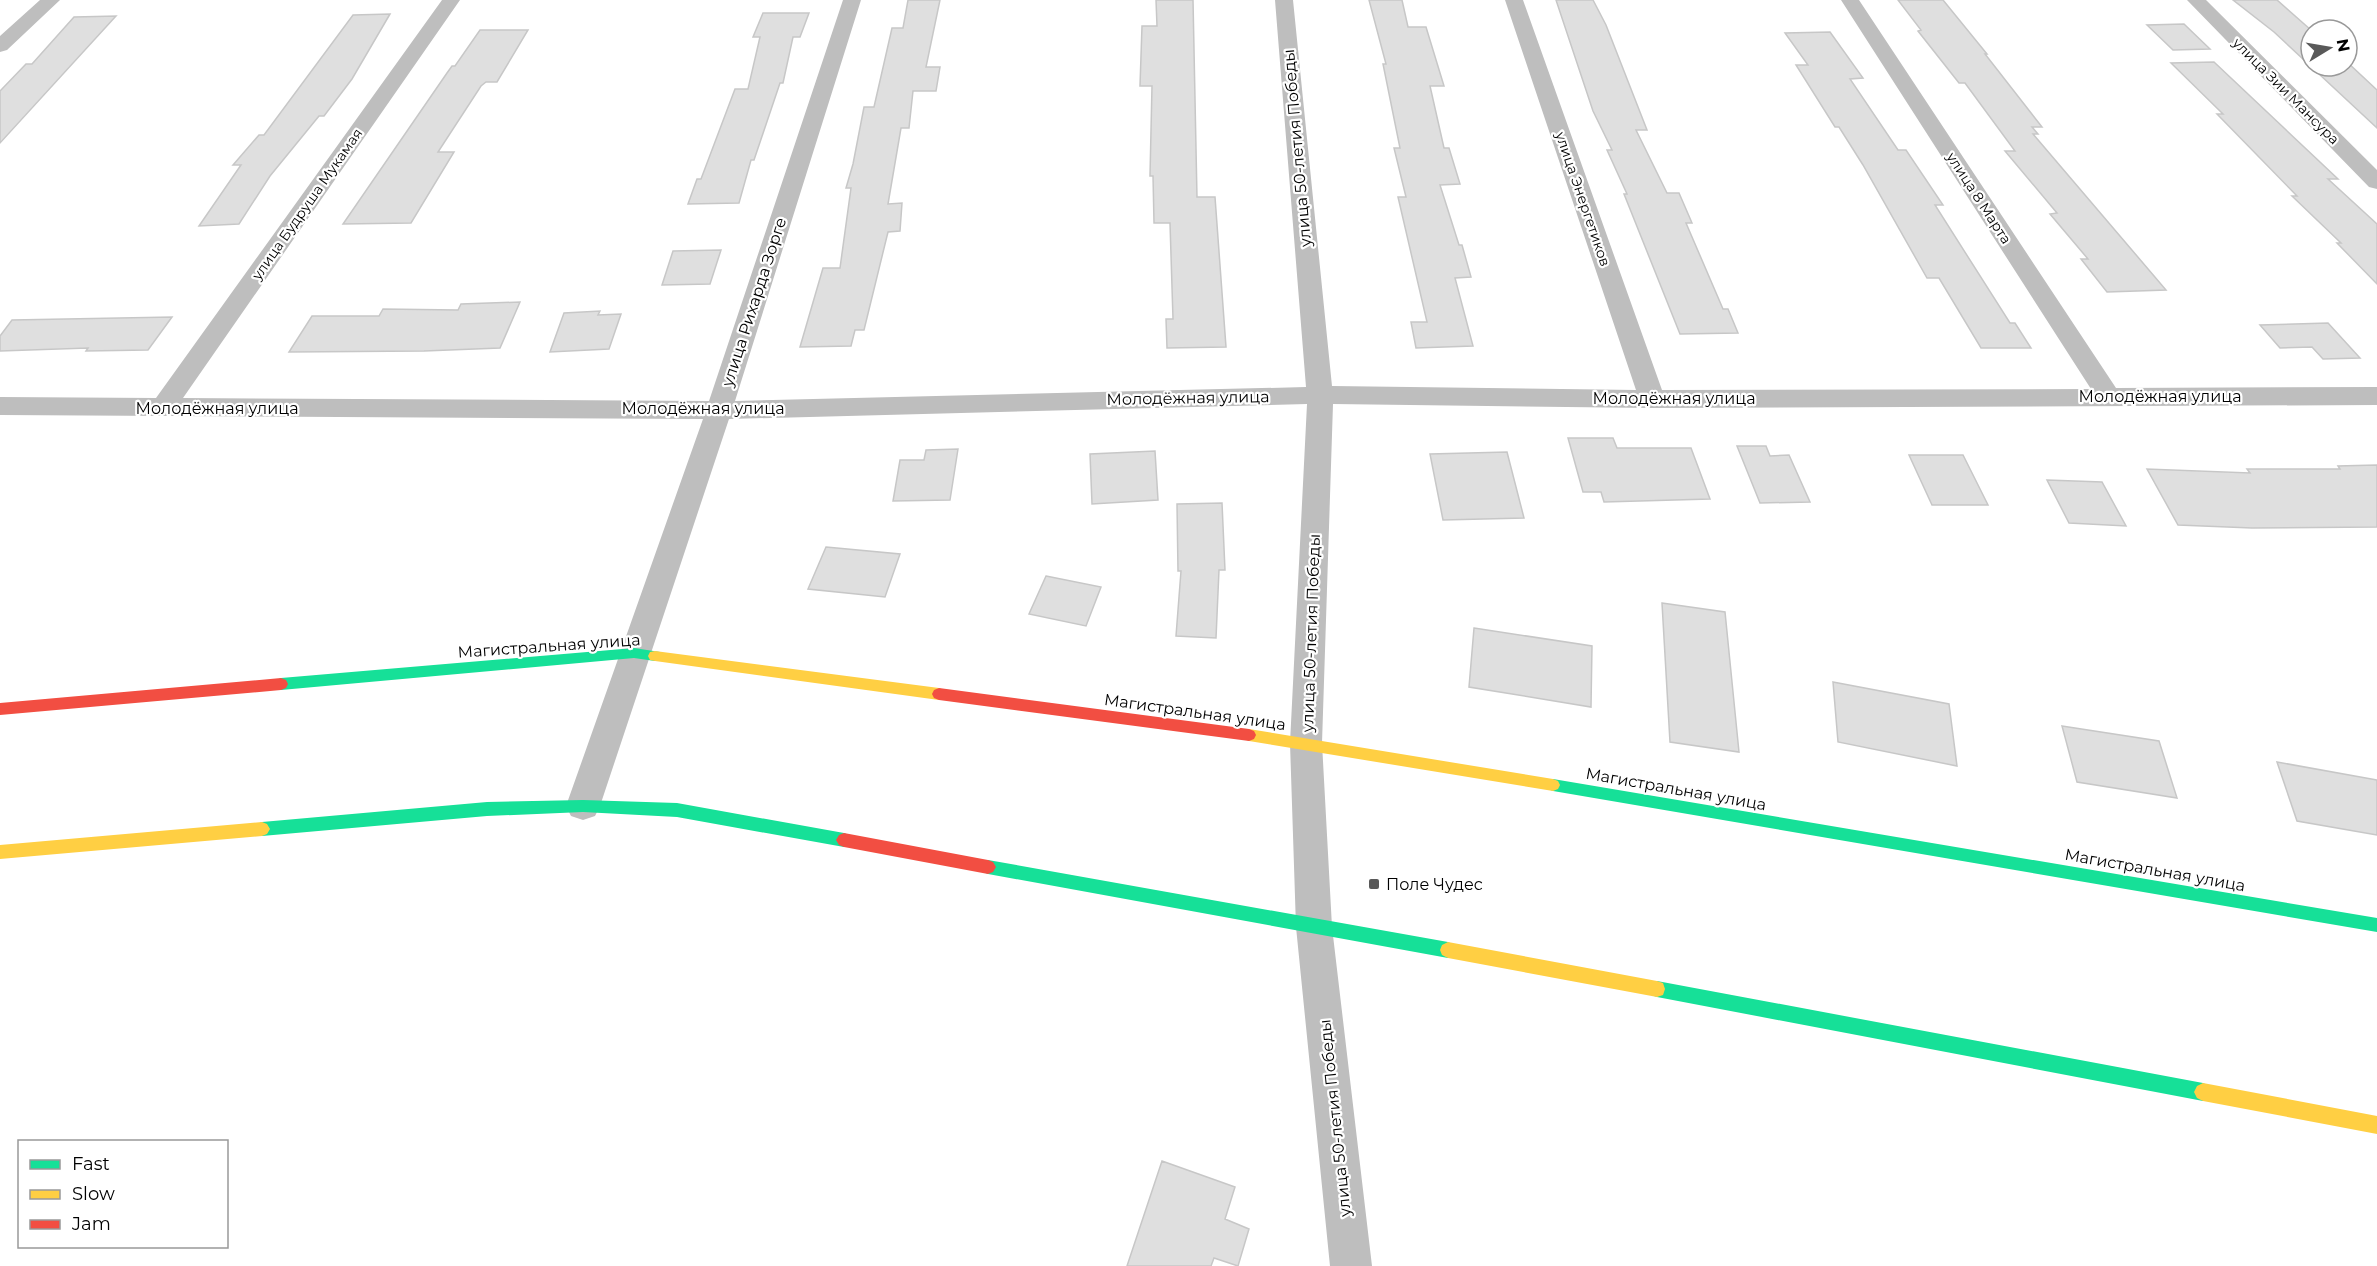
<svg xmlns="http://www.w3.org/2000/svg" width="2377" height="1266" viewBox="0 0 2377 1266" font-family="Montserrat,sans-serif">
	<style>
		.building { fill: #dfdfdf; stroke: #c7c7c7; stroke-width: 1.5 }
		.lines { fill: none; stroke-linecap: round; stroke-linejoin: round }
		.street { fill: #bebebe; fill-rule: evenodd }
		.fast { fill: #16e098; fill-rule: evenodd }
		.slow { fill: #ffcf43; fill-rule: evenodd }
		.jam { fill: #f24e42; fill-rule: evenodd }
		.poi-dot { fill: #595959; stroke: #fff; stroke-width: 2 }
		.labels { text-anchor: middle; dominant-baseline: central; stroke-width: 4.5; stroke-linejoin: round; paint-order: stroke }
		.far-street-label { font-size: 14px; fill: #000; stroke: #fff }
		.street-label { font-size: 16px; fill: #000; stroke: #fff }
		.poi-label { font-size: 16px; fill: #000; stroke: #fff; text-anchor: start }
	</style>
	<rect width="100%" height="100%" fill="#fff"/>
	<path class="building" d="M908 0H940L926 67H940L936 91H913L909 128H901L888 204 902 203 900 231 888 232 864 330H855L851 346 800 347 823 268H840L851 188H846L853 164 864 107H874L892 28H903Z
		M1156 0H1193L1197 197H1215L1226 347 1167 348 1166 319H1173L1170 223H1154L1153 176H1150L1152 86H1140L1142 26H1157Z
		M1369 0H1402L1408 27H1426L1444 86H1430L1444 148H1449L1460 184 1440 185 1459 245H1462L1471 277 1455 278 1473 346 1416 348 1411 322H1427L1398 197H1406L1394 148H1400L1383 64H1386Z
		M1556 0H1593L1606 25 1647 130H1636L1667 193H1679L1692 223H1686L1723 309H1728L1738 333 1680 334 1624 194H1627L1607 150H1612L1593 111Z
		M1898 0H1943L1987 54H1985L2042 127H2032L2038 134H2033L2166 290 2107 292 2081 259H2088L2050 214 2057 213 2005 151H2015L1965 83H1959L1918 31 1921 30Z
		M2233 0H2277L2311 30V66H2347V62L2377 90V128L2274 32Z
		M763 13H809L800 37H793L783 83H780L754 160H751L739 203 688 204 697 179H701L735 89H748L760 37H753Z
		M390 14 352 79 324 116H319L270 176 239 224 199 226 241 165H233L259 135H264L353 15Z
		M116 16 0 143V91L26 64H32L74 17Z
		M2184 24 2210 49 2173 50 2147 25Z
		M480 30H528L497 82H486L481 86 438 152H454L411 223 343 224 447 73 452 66H455Z
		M1830 32 1863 78 1850 79 1898 150H1906L1943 205H1935L2010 323H2015L2031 348H1981L1939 278H1927L1863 165 1839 127H1835L1796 65H1808L1785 33Z
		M2214 62 2338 179H2328L2377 224V284L2337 243H2341L2292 196H2297L2217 114H2223L2171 63Z
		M721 250 710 284 662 285 673 251Z
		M520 302 500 348 424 351 289 352 312 316H379L383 309 458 310 461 304Z
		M600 311 598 315 621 314 609 349 550 352 564 313Z
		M172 317 148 350 86 351 88 348 0 351V336L12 320Z
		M2328 323 2360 358 2323 359 2312 347 2280 348 2260 325Z
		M1568 438H1613L1617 448H1691L1710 499 1604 502 1601 492H1583Z
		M1737 446H1766L1770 456 1789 455 1810 502 1760 503Z
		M958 449 950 500 893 501 900 460H924L926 450Z
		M1155 451 1158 500 1092 504 1090 454Z
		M1507 452 1524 518 1443 520 1430 454Z
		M1909 455H1963L1988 505H1932Z
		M2377 465V527L2252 528 2178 525 2147 469 2250 473 2247 469H2340L2338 466Z
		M2047 480 2102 482 2126 526 2069 523Z
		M1222 503 1225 570H1219L1216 638 1176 636 1181 571H1178L1177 504Z
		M826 547 900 554 885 597 808 589Z
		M1046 576 1101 587 1086 626 1029 614Z
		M1662 603 1725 612 1739 752 1670 742Z
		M1474 628 1592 646 1591 707 1469 687Z
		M1833 682 1949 704 1957 766 1838 742Z
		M2062 726 2159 741 2177 798 2077 782Z
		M2277 762 2377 780V835L2297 821Z
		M1162 1161 1235 1187 1225 1219 1249 1229 1238 1266 1214 1258 1211 1266H1127Z"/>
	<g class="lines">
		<path class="street" d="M40 0H60L7 50 0 52V36Z
			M442 0H460L183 398 709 401 843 0H861L735 401 1306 387 1275 0H1293L1332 386 1636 390 1505 0H1523L1662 390 2091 389 1841 0H1859L2116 388 2377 387V405L1652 408 1333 404 1322 743 1332 927 1372 1266H1330L1296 927 1290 743 1307 404 729 419 600 806 595 816 583 820 571 816 566 806 703 419 0 415V397L156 398Z
			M2187 0H2206L2377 170V189L2369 187Z"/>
		<path class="fast" d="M634 648 660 652 662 656 660 660 655 661 634 658 281 690 276 688 274 684 276 680 281 678Z
			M1553 779 2377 918V932L1553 791 1548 789 1546 785 1548 781Z
			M583 800 677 803 844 833 849 835 852 840 849 845 844 847 677 817 583 812 487 816 262 836 257 834 254 829 257 824 262 822 487 802Z
			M988 860 1448 942 1454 945 1456 950 1454 955 1448 958 988 874 983 872 980 867 983 862Z
			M1657 981 2203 1083 2209 1086 2212 1092 2209 1098 2203 1101 1657 997 1651 995 1649 989 1651 983Z"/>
		<path class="slow" d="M655 651 939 688 944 690 946 694 944 698 939 700 655 661 650 660 648 656 650 652Z
			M1249 729 1553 779 1558 781 1560 785 1558 789 1553 791 1249 741 1244 739 1242 735 1244 731Z
			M262 822 267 824 270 829 267 834 262 836 0 859V845Z
			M1448 942 1657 981 1663 983 1665 989 1663 995 1657 997 1448 958 1442 955 1440 950 1442 945Z
			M2203 1083 2377 1116V1134L2203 1101 2197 1098 2194 1092 2197 1086Z"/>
		<path class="jam" d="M281 678 286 680 288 684 286 688 281 690 0 715V703Z
			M939 688 1249 729 1254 731 1256 735 1254 739 1249 741 939 700 934 698 932 694 934 690Z
			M844 833 988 860 993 862 996 867 993 872 988 874 844 847 839 845 836 840 839 835Z"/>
	</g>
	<rect class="poi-dot" x="1368" y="878" width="12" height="12" rx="3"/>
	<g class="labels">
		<g class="far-street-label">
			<text transform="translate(2286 91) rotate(45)">улица Зии Мансура</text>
			<text transform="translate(1979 198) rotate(57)">улица 8 Марта</text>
			<text transform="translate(1583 199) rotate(71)">улица Энергетиков</text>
			<text transform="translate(307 204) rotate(-55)">улица Будруша Мукамая</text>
		</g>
		<g class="street-label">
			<text transform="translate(1297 148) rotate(-95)">улица 50-летия Победы</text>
			<text transform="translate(754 302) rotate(-72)">улица Рихарда Зорге</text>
			<text x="2160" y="396">Молодёжная улица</text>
			<text transform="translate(1188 398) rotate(-1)">Молодёжная улица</text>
			<text x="1674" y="398">Молодёжная улица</text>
			<text x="217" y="408">Молодёжная улица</text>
			<text x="703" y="408">Молодёжная улица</text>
			<text transform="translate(1311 633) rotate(-88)">улица 50-летия Победы</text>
			<text transform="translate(549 646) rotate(-4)">Магистральная улица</text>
			<text transform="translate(1195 712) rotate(8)">Магистральная улица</text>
			<text transform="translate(1676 789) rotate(10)">Магистральная улица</text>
			<text transform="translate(2155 870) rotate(10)">Магистральная улица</text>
			<text transform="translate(1335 1118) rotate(-96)">улица 50-летия Победы</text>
		</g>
		<g class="poi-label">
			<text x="1386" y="884">Поле Чудес</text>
		</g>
	</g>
	<rect x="18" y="1140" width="210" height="108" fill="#ffffff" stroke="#999999" stroke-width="1.5"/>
	<rect x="30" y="1160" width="30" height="9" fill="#16e098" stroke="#999999" stroke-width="1.5"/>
	<text x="72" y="1170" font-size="18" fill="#000000">Fast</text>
	<rect x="30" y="1190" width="30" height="9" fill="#ffcf43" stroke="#999999" stroke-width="1.5"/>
	<text x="72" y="1200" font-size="18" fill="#000000">Slow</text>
	<rect x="30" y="1220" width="30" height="9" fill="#f24e42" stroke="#999999" stroke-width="1.5"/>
	<text x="72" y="1230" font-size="18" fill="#000000">Jam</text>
	<g transform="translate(2329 48) rotate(79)"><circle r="28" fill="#ffffff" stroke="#999999" stroke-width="1.5"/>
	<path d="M0-4.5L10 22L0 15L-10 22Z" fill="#595959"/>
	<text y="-9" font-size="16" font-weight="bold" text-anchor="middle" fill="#000000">N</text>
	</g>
</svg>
